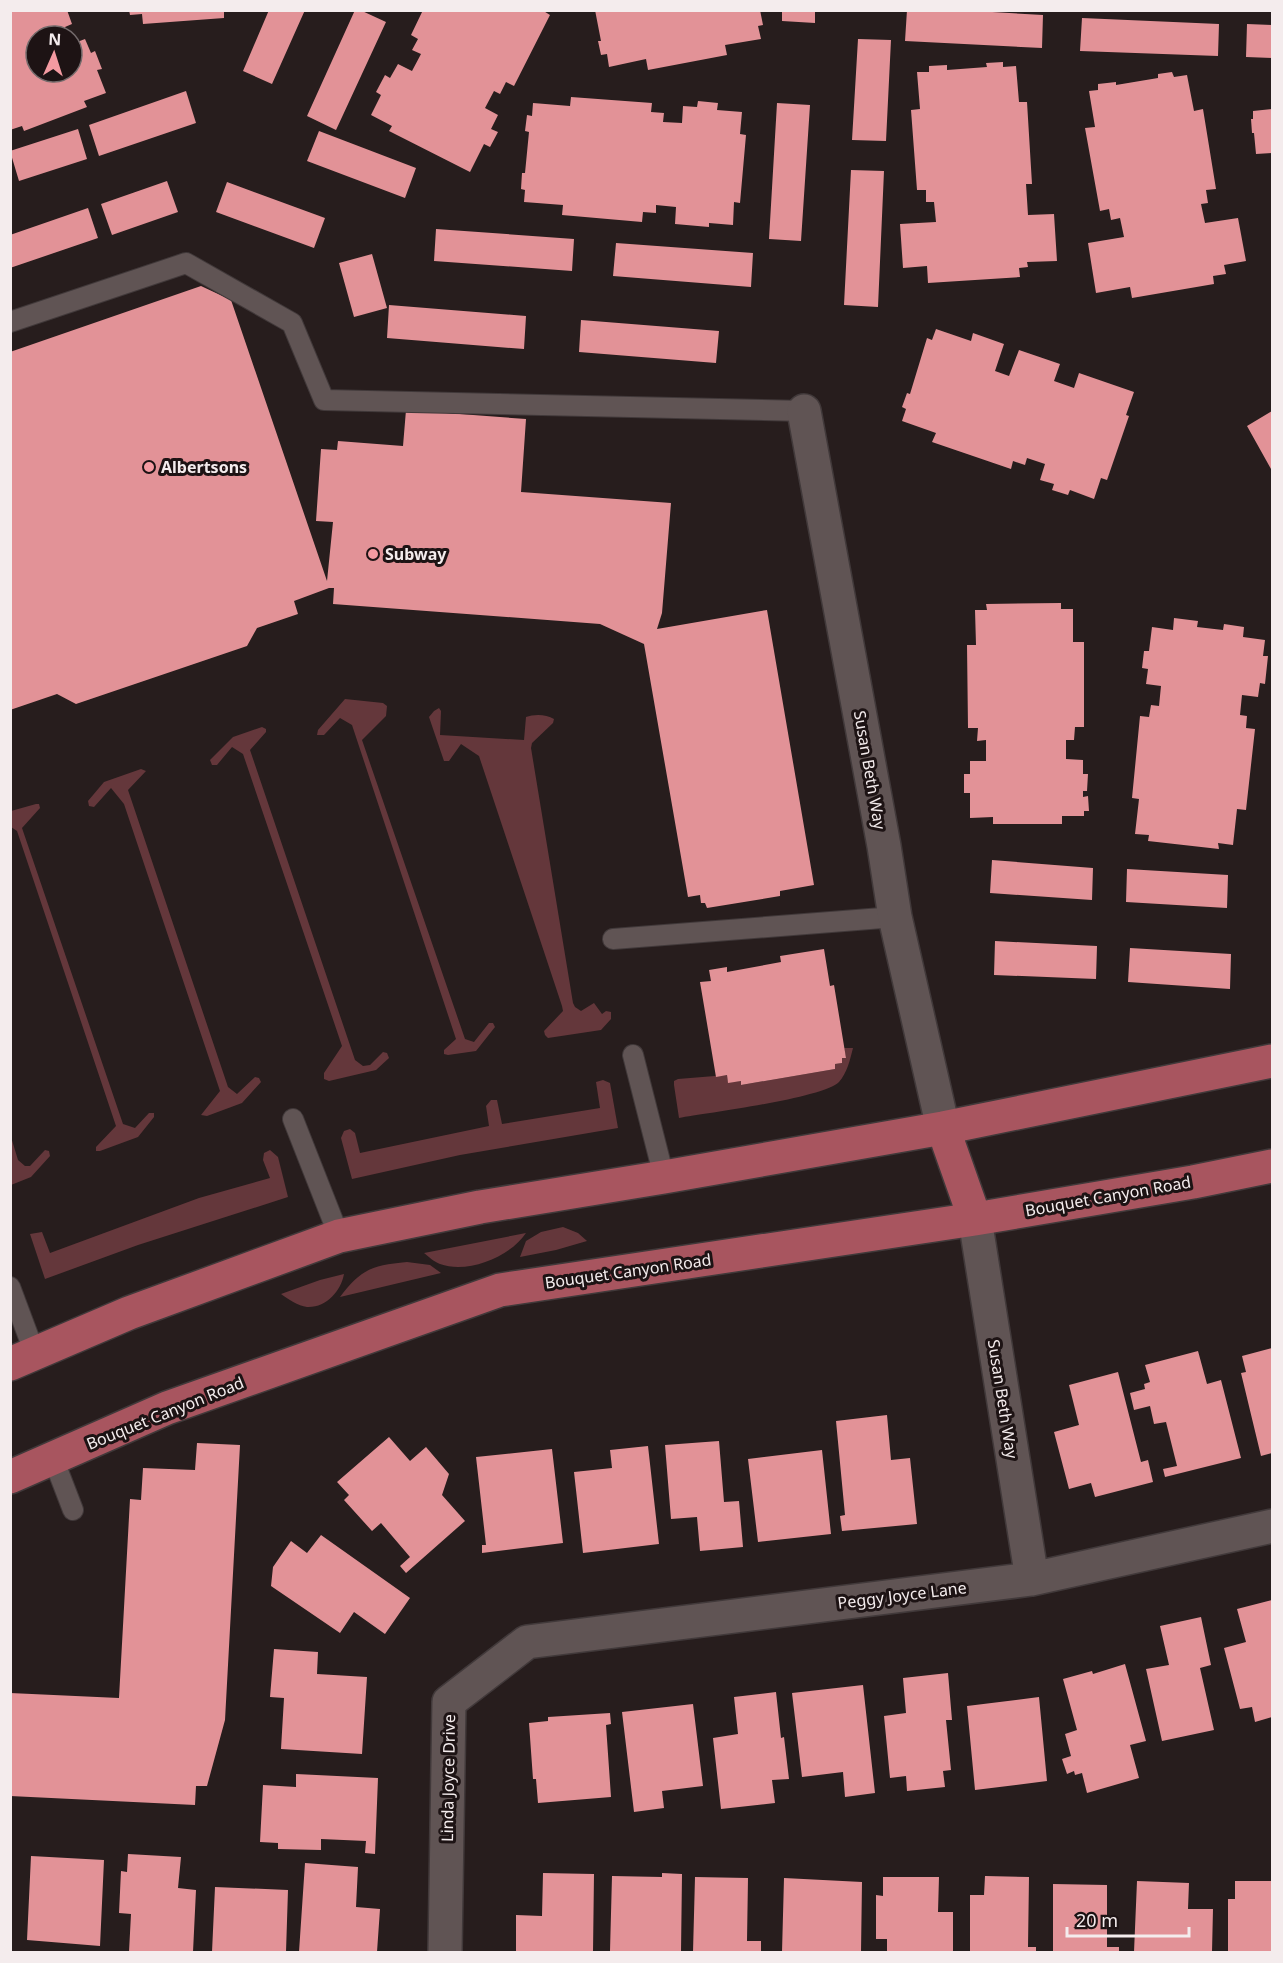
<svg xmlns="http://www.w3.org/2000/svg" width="1283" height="1963" viewBox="0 0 1283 1963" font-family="'Noto Sans',sans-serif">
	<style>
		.green { fill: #64373b }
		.building { fill: #e29297 }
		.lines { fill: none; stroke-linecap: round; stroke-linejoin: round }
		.service-casing { stroke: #41393a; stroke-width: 22 }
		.minor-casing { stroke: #41393a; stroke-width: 36 }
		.primary-casing { stroke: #41393a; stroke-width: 36 }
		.service { stroke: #605454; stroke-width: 20 }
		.minor { stroke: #605454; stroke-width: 33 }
		.primary { stroke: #a8555f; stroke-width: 33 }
		.poi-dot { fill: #f49aa1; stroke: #1d1314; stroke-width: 2 }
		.labels { text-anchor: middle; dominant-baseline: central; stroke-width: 6; stroke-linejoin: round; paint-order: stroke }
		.poi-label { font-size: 16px; font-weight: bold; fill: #f4eced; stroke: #1d1314; text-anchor: start }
		.street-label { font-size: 16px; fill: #f4eced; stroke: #1d1314 }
	</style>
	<rect width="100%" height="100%" fill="#271d1d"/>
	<path class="green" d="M345 699 383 703 387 706 386 716 362 740 465 1039 474 1042 489 1023H493L495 1027 476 1051 448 1055 444 1054V1050L456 1039 352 725 340 718 324 735H317L318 730Z
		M439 708 441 711 440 735 524 740 526 717C534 714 546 714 554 719L553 723 532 743 531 748 573 1003 575 1007 581 1011 594 1003 602 1014 606 1011 611 1012V1019L601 1030 548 1038 545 1035 544 1031 563 1011 562 1006 479 756 461 744 449 761H444L429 717 434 711Z
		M262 727 266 729V732L250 750 355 1060 363 1066 370 1065 383 1052 387 1053 389 1058 376 1070 329 1081 324 1079V1073L342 1046 243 754 232 747 217 765H212L210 760 233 737Z
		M141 769 146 771 128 790 228 1087 237 1094 255 1077 259 1078 261 1082 242 1103 207 1116 201 1115 220 1091 124 804 111 788 94 807 89 806 88 801 104 782Z
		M36 804H39L40 808 22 828 123 1124 135 1128 149 1113H154V1117L138 1137 100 1151H96V1147L116 1126 17 831 11 827V811Z
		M844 1048H853C850 1060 847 1073 839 1082 824 1098 707 1113 679 1118L674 1085V1081L678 1079 727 1075 728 1082 741 1081V1085L835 1069V1064L842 1063V1058H846Z
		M603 1080 610 1083 618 1128 460 1155 352 1179 341 1138 344 1131 350 1129 355 1133 360 1153 489 1126 486 1106 491 1100H497L502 1124 600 1108 596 1082Z
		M11 1137 18 1160 25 1166H30L45 1150 49 1151 50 1156 31 1177 11 1185Z
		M270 1150 278 1157 288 1197 138 1245 45 1279 30 1234 42 1232 50 1253 199 1198 270 1178 263 1160 264 1153Z
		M563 1227 578 1233 587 1241 556 1250 520 1257 526 1241 541 1232Z
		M526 1233C510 1257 468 1274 440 1264 434 1262 428 1256 424 1253Z
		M407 1262 430 1265 441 1273 340 1297C361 1269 373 1265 407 1262Z
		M344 1274C341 1291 326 1308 307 1307 298 1306 288 1299 281 1294L320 1280Z"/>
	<path class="building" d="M10 10H67L72 24 65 27 69 36H36V72H72V44L85 39 91 53 95 51 102 69 97 70 106 93 84 101 87 107 24 131 22 126 10 130Z
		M129 10H224V18L143 24 142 14 130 15Z
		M269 10H305L272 84 243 71Z
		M355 10H360L386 22 336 130 307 116Z
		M423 10H542L550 15 514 86 506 82 500 94 494 91 485 108 498 115 491 129 498 132 490 147 484 144 470 172 389 131 392 126 371 115 381 95 376 92 385 75 390 78 398 64 412 71 421 54 412 50 418 39 411 35Z
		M595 10H760L763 25 758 26 761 39 725 45 727 55 648 70 646 59 609 67 607 54 601 55 598 41H601Z
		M782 10H815V23L782 21Z
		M907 10H958L1043 15 1042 48 905 41Z
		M1082 18 1219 24 1218 56 1080 51Z
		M1247 24 1272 25V58L1246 57Z
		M858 39 891 40 886 141 852 140Z
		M1003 62V67L1016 66 1019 102H1027L1032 184H1026L1028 215 1054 214 1057 261 1027 262 1028 267 1019 268 1020 277 928 283 927 266 903 268 900 224 936 222 934 202H926V190H917L911 110 920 109 917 72H929V66L947 65V70L987 67 986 63Z
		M1172 72 1174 77 1187 75 1194 111 1203 109 1216 189 1206 190 1208 203 1201 204 1205 223 1238 218 1246 261 1224 265 1226 274 1213 276 1214 284 1132 298 1130 287 1096 293 1088 243 1124 237 1120 218 1111 220 1109 209 1100 211 1085 128 1095 127 1089 91 1098 90V84L1116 82V85L1158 78V74Z
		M186 91 196 123 99 156 89 125Z
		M571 97 652 103 651 112 664 113 663 122 682 123 683 106 697 107 698 101 718 103 717 110 742 112 740 134 746 135 740 203 734 202 733 225 709 223V227L675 224 676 207 656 205V213L643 212 642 222 562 215 563 205 524 202 525 190 521 189 522 173H525L529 132 525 131 527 115 532 116 533 103 570 106Z
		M777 103 810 105 801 241 769 239Z
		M1272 109V153L1256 154 1254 133H1252L1251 119H1253V111Z
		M78 129 87 159 19 181 10 151Z
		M319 131 416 168 405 198 307 161Z
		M851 170 884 171 878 307 844 305Z
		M167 181 178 212 112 235 101 204Z
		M227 182 325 218 314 248 216 212Z
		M88 208 98 238 10 268V235Z
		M436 229 574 239 572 271 434 261Z
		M616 243 753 253 751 287 613 276Z
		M372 254 387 308 354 317 339 263Z
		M201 286 231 300 327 581 333 522 316 521 321 449 337 450 338 441 403 446 406 410 526 419 521 492 671 503 662 613 657 629 767 610 814 885 780 891V896L707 908 705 903H701L700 895 688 897 644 644 600 624 333 604 334 588H329L294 601 298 614 257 628 247 646 76 704 57 694 10 710V352Z
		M389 305 526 316 524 349 387 338Z
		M581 320 719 331 716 363 579 352Z
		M936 329 971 341 973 333 1004 344 995 371 1009 376 1019 350 1060 364 1054 381 1074 388 1079 373 1134 392 1126 415 1129 416 1107 480 1101 478 1094 499 1070 490 1068 495 1052 490 1054 484 1040 480 1045 464 1027 458 1025 465 1013 461 1011 469 932 442 936 433 902 421 906 409 902 407 907 393 910 394 927 338 932 340Z
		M1272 411V468L1271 469 1247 426Z
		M1061 603V609H1073V642H1084V727H1075L1074 740H1066V759L1083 760V774H1088L1087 791H1083V797L1088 796 1089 811H1084V816H1062V824H993V817L970 818V793H964V774H970V761H986V740L977 741 978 728H968L967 645H976L975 610H987L986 604Z
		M1174 618 1198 621 1197 627 1223 630 1224 624 1244 627 1243 637 1265 640 1263 656H1268L1265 684 1260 683 1258 697 1242 695 1240 715 1247 716 1246 728 1255 729 1246 810 1237 809 1233 845 1218 843 1219 849 1148 841 1149 835 1135 834 1139 799 1132 798 1140 716 1149 717 1151 705 1159 706 1161 686 1146 684 1148 669 1142 668 1144 651H1149L1152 627 1173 630Z
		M992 860 1093 868 1092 900 990 893Z
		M1127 869 1228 875 1227 908 1126 902Z
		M995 941 1097 946 1096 979 994 975Z
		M1130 948 1231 954 1230 989 1128 982Z
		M824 949 830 986 834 985 846 1058H842V1063L835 1064V1069L741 1085V1081L728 1083 727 1075 716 1077 700 982 711 981 709 970 727 967V972L781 962 780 956Z
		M1272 1348V1453L1261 1456 1241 1373 1246 1372 1242 1356Z
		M1198 1351 1207 1384 1221 1380 1241 1458 1165 1477 1163 1469 1177 1466 1166 1422 1154 1424 1150 1406 1134 1410 1130 1393 1145 1389 1144 1384 1150 1382 1145 1365Z
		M1118 1372 1141 1462 1148 1460 1153 1482 1095 1497 1091 1483 1069 1489 1054 1432 1079 1425 1069 1385Z
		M887 1415 891 1460 910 1458 917 1524 842 1531 840 1516 845 1515 836 1421Z
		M389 1437 410 1461 426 1447 449 1474 442 1495 465 1521 406 1573 400 1566 410 1557 381 1523 372 1531 344 1500 349 1495 337 1482Z
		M719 1441 724 1502 739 1501 743 1547 700 1551 697 1517 671 1519 665 1445Z
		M197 1443 240 1445 225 1720 207 1786H196L195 1805 10 1796V1693L119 1698 130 1499 141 1500 143 1468 195 1470Z
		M648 1446 659 1544 583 1553 574 1472 612 1468 610 1450Z
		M552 1449 563 1543 482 1553V1545H486L476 1457Z
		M822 1450 831 1534 758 1542 748 1459Z
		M321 1535 410 1598 385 1634 354 1612 340 1633 271 1586 273 1567 291 1541 307 1553Z
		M1272 1600V1717L1255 1722 1252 1707 1240 1709 1224 1648 1246 1642 1237 1609Z
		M1201 1617 1211 1665 1200 1668 1214 1730 1162 1741 1146 1669 1169 1665 1160 1626Z
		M274 1649 318 1652 317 1674 367 1677 362 1754 281 1749 284 1698 270 1697Z
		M1125 1664 1146 1741 1130 1745 1139 1778 1087 1793 1082 1773 1075 1775 1074 1771 1067 1774 1062 1759 1071 1756 1065 1734 1077 1730 1063 1679 1092 1671 1093 1674Z
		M948 1673 952 1720H946L951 1770 943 1771 945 1787 907 1791 906 1776 890 1778 884 1716 906 1713 903 1678Z
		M863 1685 875 1793 845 1797 843 1772 802 1777 792 1693Z
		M776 1692 781 1738 784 1737 789 1779 772 1780 775 1803 721 1809 713 1738 738 1734 734 1697Z
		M1039 1697 1047 1781 975 1790 967 1706Z
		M693 1704 703 1786 662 1791 664 1808 634 1812 622 1712Z
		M610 1713 611 1724 606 1725 611 1797 538 1803 536 1779H533L529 1723 548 1721V1717Z
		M296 1774 378 1778 375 1854 365 1853 366 1841 321 1839V1850L278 1849V1843L260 1842 263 1785 296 1787Z
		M128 1854 181 1857 178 1888 196 1890 193 1952H129L131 1914 119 1913 121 1871 127 1872Z
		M31 1856 104 1860 100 1946 27 1940Z
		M305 1863 358 1867 356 1907 380 1909 377 1952H299Z
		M543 1873 594 1874 593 1952H516V1915L542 1916Z
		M662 1873 682 1874 681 1952 610 1951 612 1876 662 1877Z
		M985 1876 1029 1877 1028 1947H1036V1952H970V1895H984Z
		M695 1877 748 1878 747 1941H761V1952H693Z
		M883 1877H939L938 1912H953V1952H887V1939H876V1895L883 1896Z
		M784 1878 862 1882 861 1952H782Z
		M1137 1881 1189 1883 1188 1909H1213L1212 1952H1134Z
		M1235 1881H1272V1952H1228V1899H1235Z
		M1053 1884 1107 1885V1947H1119V1952H1053Z
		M215 1887 288 1890 286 1952H212Z"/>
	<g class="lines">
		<g class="service-casing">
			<path id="service" d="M10 322 186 263 292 323 324 400 804 411
				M613 939 895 917
				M633 1055 664 1177
				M293 1119 339 1236
				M10 1287 35 1354
				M53 1458 73 1510"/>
		</g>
		<g class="minor-casing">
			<path id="minor" d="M804 411 884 846 895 917 943 1128
				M975 1219 1032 1579
				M445 1952 449 1702 527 1642 1032 1579 1272 1526"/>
		</g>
		<g class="primary-casing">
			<path id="primary" d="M943 1128 975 1219
				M10 1364 129 1313 339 1236 480 1207 664 1177 943 1128 1272 1061
				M10 1477 167 1408 500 1290 975 1219 1193 1182 1272 1166"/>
		</g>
		<use href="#service" class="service"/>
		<use href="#minor" class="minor"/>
		<use href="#primary" class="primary"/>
	</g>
	<g class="poi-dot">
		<circle cx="149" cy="467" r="6"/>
		<circle cx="373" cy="554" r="6"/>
	</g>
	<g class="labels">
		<g class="poi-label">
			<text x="161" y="467">Albertsons</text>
			<text x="385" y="554">Subway</text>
		</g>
		<g class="street-label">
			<text transform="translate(870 770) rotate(80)">Susan Beth Way</text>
			<text transform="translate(1108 1196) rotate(-10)">Bouquet Canyon Road</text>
			<text transform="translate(628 1271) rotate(-8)">Bouquet Canyon Road</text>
			<text transform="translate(1003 1399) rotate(81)">Susan Beth Way</text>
			<text transform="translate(165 1413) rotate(-22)">Bouquet Canyon Road</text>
			<text transform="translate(902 1595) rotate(-7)">Peggy Joyce Lane</text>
			<text transform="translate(448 1778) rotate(-89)">Linda Joyce Drive</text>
		</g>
	</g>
	<rect width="1283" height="1963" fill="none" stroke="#f4eced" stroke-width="24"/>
	<g transform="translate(54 54) rotate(3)"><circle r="28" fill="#1d1314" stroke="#736a6b" stroke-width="1.5"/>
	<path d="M0-4.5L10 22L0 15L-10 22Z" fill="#f49aa1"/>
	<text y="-9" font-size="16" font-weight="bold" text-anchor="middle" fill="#f4eced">N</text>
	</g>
	<path d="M1067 1927v9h122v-9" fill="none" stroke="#f4eced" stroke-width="3"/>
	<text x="1076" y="1927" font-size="18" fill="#f4eced" stroke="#1d1314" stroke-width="4.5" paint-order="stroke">20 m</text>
</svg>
